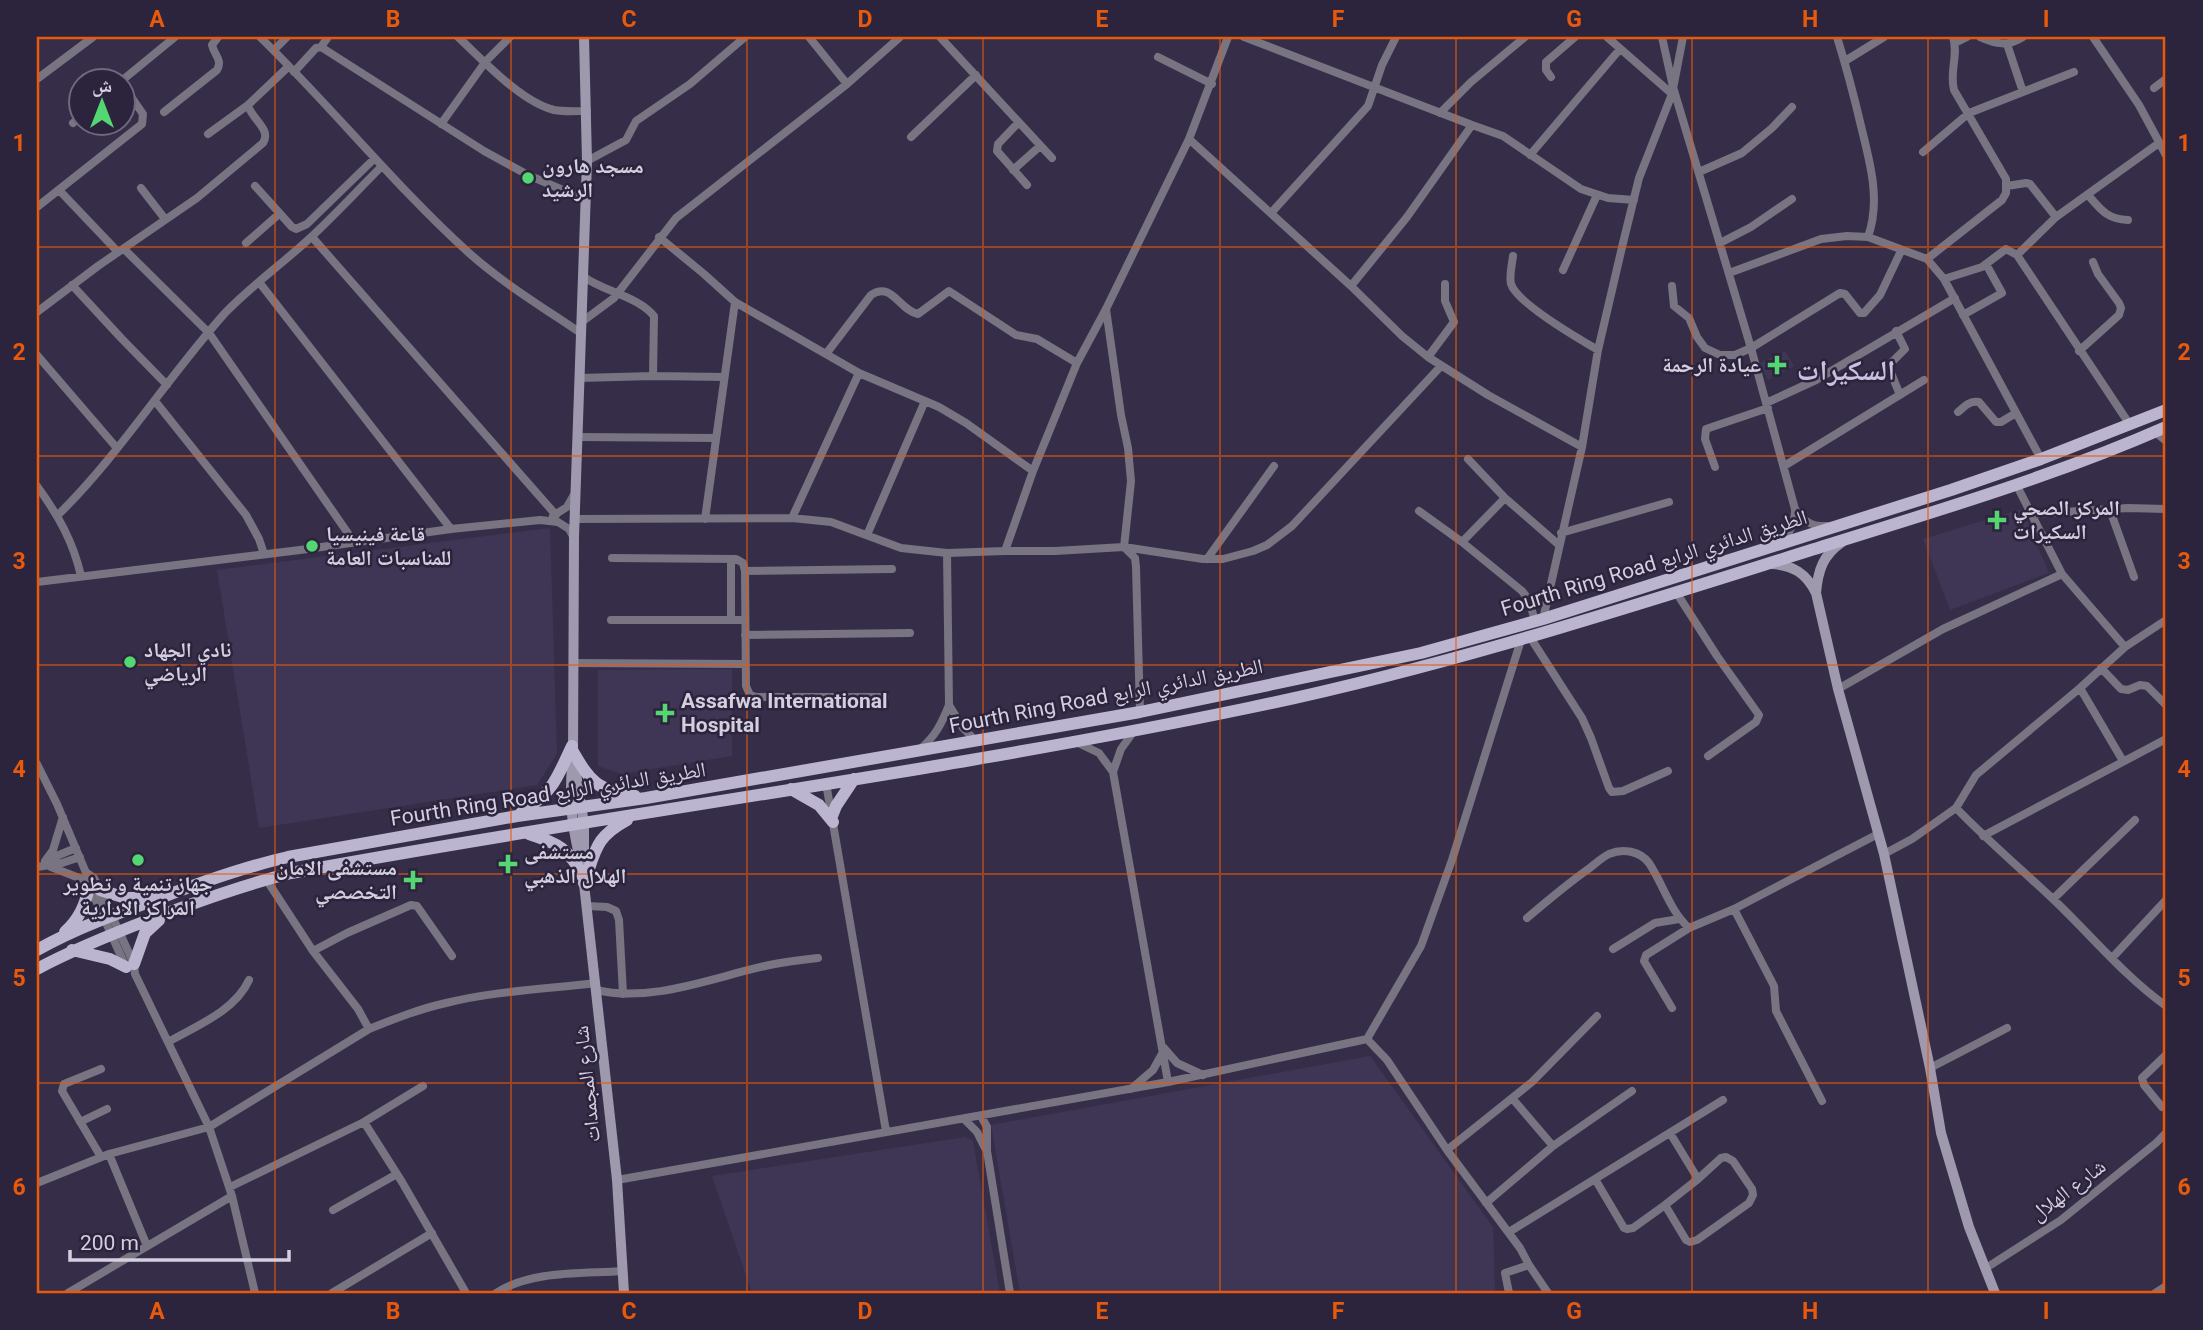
<svg xmlns="http://www.w3.org/2000/svg" width="2203" height="1330" viewBox="0 0 2203 1330" font-family="Roboto,'Noto Naskh Arabic',sans-serif">
	<style>
		.built { fill: #3f3555 }
		.lines { fill: none; stroke-linecap: round; stroke-linejoin: round }
		.street { stroke: #787482; stroke-width: 8 }
		.secondary { stroke: #9f99ae; stroke-width: 10 }
		.primary { stroke: #bcb5d0; stroke-width: 12 }
		.grid { fill: none; stroke: #e8590c; stroke-width: 2; stroke-opacity: 0.55 }
		.poi-dot { fill: #54d672; stroke: #2c243d; stroke-width: 2.5 }
		.labels { text-anchor: middle; dominant-baseline: central; stroke-width: 5; stroke-linejoin: round; paint-order: stroke }
		.poi-label { font-size: 21px; font-weight: bold; fill: #d3cfdf; stroke: #2c243d; text-anchor: start }
		.street-label { font-size: 21px; fill: #d3cfdf; stroke: #2c243d }
		.district-label { font-size: 28px; font-weight: bold; fill: #cac1e2; stroke: #2c243d }
		.neatline { fill: none; stroke: #e8590c; stroke-width: 2.5 }
		.grid-label { font-size: 23px; text-anchor: middle; font-weight: bold; fill: #e8590c }
	</style>
	<rect width="100%" height="100%" fill="#362e48"/>
	<path class="built" d="M1785 351 1794 366 1768 380 1760 363Z
		M2022 509 2049 573 1950 610 1923 539Z
		M550 528 557 754 537 785 259 828 217 570Z
		M732 669V756L622 774 598 766V670Z
		M1370 1056 1493 1227 1495 1293H1020L991 1125Z
		M965 1137 973 1141 1000 1293H752L712 1176Z"/>
	<g class="lines">
		<path class="street" d="M260 37C332 107 394 185 469 253 504 284 544 308 582 334
			M458 37C483 60 521 102 554 110 565 112 576 111 587 111
			M940 37 1052 158
			M1244 37 1472 125 1503 136 1581 189 1608 198 1634 200
			M1607 37 1672 94
			M1662 37 1673 87 1751 348 1795 509C1795 523 1791 533 1780 542
			M1837 37C1846 66 1854 96 1861 126 1870 163 1881 200 1868 237
			M1980 37C1996 44 2008 47 2023 37
			M2093 37 2139 105 2166 155
			M1955 43 1967 37
			M2007 44 2023 92
			M321 47 328 37
			M274 50 287 37
			M1158 57 1212 84
			M1845 61 1884 37
			M294 72 316 48 321 47 484 151 528 175 586 200
			M1551 77 1546 70V62L1575 37
			M37 79 93 37
			M847 84 900 37
			M2154 88 2166 79
			M164 112 217 70C223 60 214 55 212 45L218 37
			M1440 113 1471 82 1525 37
			M73 123 80 117
			M1018 123 998 144 997 151 1027 185
			M441 124 486 61 510 37
			M208 134 248 105
			M911 137 976 75
			M1189 139 1351 286 1402 336 1428 357 1488 395 1582 447
			M1923 152 1969 113 2074 72
			M1530 155 1620 49
			M587 161 626 140 636 121 690 84 745 37
			M1013 170 1040 146
			M1699 172 1742 153 1772 128 1792 107
			M255 186 292 227 296 229 307 224 374 159
			M2007 186 2026 183 2030 184 2056 217
			M141 188 165 219
			M59 190 118 252
			M2088 195C2101 210 2107 219 2128 220
			M37 207 142 124 143 114 125 88 124 83 125 78 175 37
			M1271 213 1368 106 1382 65 1396 37
			M312 237 556 515
			M659 237 704 274 735 302 859 373 939 407 966 423 1033 471
			M246 243 279 214
			M1720 243 1751 227 1792 199
			M124 249 209 333 354 542
			M2017 255 2056 217 2159 143
			M1513 256C1512 265 1509 275 1511 284 1517 303 1579 339 1598 350
			M1927 259 2002 200 2006 193V179L1954 90C1949 72 1959 54 1953 37
			M1563 270 1597 195
			M1729 273 1821 239 1847 236 1868 237 1927 259 1944 279 2041 459
			M584 277C605 292 637 296 654 316L653 376
			M1944 279 1982 267 2006 249 2017 255 2130 425
			M259 282 451 529
			M72 285 122 339 167 385
			M1351 286 1407 217 1472 125
			M1672 286 1674 306 1689 318 1697 337 1705 348 1720 355H1735L1751 348 1840 293 1845 294 1860 313H1864L1880 295 1901 251
			M1106 309 1121 415 1128 448 1131 481 1124 547 1135 558 1136 567 1140 712
			M37 312 98 266 197 198 263 143C272 129 251 119 248 105L288 67
			M1963 315 2002 293 1986 264
			M583 321 614 298 676 218 847 84 809 37
			M1896 331 1905 349 1891 363 1889 368 1900 395
			M2079 351 2119 315 2121 308 2119 303 2098 274 2093 262
			M826 354 871 295C892 281 899 310 918 314L949 291 1016 335 1037 339 1077 363
			M37 355 116 447
			M1428 357 1454 322 1445 301V284
			M580 378 653 376 724 377
			M155 401 246 515 259 539 264 554
			M1766 403 1816 380 1955 298
			M1958 412C1964 407 1970 400 1979 402L1996 422H2001L2016 413
			M2155 432 2166 441
			M578 437 716 438
			M1468 459 1505 498 1559 545
			M1784 466 1924 380
			M1715 467 1705 439 1706 429 1768 408
			M37 486C58 515 73 541 81 576
			M2017 486 2062 574 2125 647
			M1795 509C1803 521 1812 527 1827 526
			M2110 510 2134 577
			M1419 511 1462 542 1522 591 1529 600 1535 621
			M2031 514 2128 508 2166 509
			M58 515C120 454 167 378 225 313 251 286 282 264 309 239 334 216 357 191 381 167
			M553 516 567 507 575 493
			M792 518 859 373
			M574 519 792 518 831 522 901 548 947 553
			M705 519 735 302
			M1561 533 1669 502
			M867 535 925 401
			M1462 542 1505 498
			M1005 551H1055L1124 547 1203 559H1223L1253 551 1267 545 1292 526 1441 366
			M612 558 736 559 743 563 745 571
			M731 559V620
			M1207 559 1274 466
			M37 582 300 550 451 529 540 520 558 522 569 529 573 536
			M1676 592 1717 656 1759 715 1756 722 1708 756
			M1543 619 1582 447 1598 350 1623 243 1639 178 1672 94 1683 37
			M611 620H744
			M745 635 910 633
			M1530 637 1582 718 1591 738 1609 788 1612 792 1623 791 1668 771
			M573 663 745 664
			M2101 668 2121 689 2128 690 2140 685 2147 686 2166 705
			M2080 688 2123 761
			M1838 689 1943 629 2062 574
			M885 697H756L750 695 746 686 745 571 892 569
			M949 705 963 728 976 741
			M1076 742 1099 753 1113 772 1168 1082
			M920 749C935 737 942 723 949 705L947 553 1005 551 1033 471 1077 363 1106 309 1189 139 1228 37
			M37 764 57 804 87 875
			M1113 772 1121 749 1134 731
			M826 783 886 1131
			M1956 808C1987 840 2021 869 2053 899 2091 935 2124 976 2166 1006
			M1983 836 2166 739
			M1884 854 1912 839 1956 808 1976 775 2080 688 2125 647 2166 620
			M49 859 76 848
			M45 861 53 850 63 817
			M37 867 62 863 80 857
			M51 867 87 881
			M87 873 94 878 100 890 134 964 135 974 209 1127 232 1196 255 1293
			M266 879 313 951 358 1009 369 1029
			M90 887 125 965
			M2053 899 2135 820
			M587 906 607 907 616 911 619 920 623 994
			M1734 909 1774 986 1776 1011 1822 1101
			M1527 918C1547 901 1566 885 1587 870 1594 865 1601 858 1609 854 1623 848 1640 851 1649 863 1663 884 1670 911 1689 928
			M1613 949 1655 923 1679 919
			M313 951 347 933 411 905 417 906 452 956
			M2112 958 2166 900
			M596 990C651 1003 711 978 765 966 782 962 800 960 818 958
			M1672 1008 1644 961 1646 955 1689 928 1734 909 1878 834
			M1367 1039 1421 946 1452 860 1521 640
			M1367 1039 1387 1060 1447 1150 1520 1248 1529 1265 1505 1273 1509 1293
			M168 1042C196 1026 235 1011 249 980
			M1163 1047 1177 1063 1203 1075
			M1930 1068 2007 1028
			M1131 1089 1153 1070 1163 1052
			M1512 1098 1553 1146
			M2162 1107 2144 1085 2142 1078 2166 1055
			M981 1116 987 1127V1151L1010 1293
			M964 1119 977 1132 985 1148
			M80 1122 107 1109
			M364 1122 423 1086
			M1670 1133 1698 1179 1665 1205 1686 1240 1690 1242 1697 1240 1749 1203 1753 1195 1752 1189 1733 1161 1726 1157 1721 1158 1698 1179
			M1447 1150 1532 1082 1597 1016
			M109 1154 147 1246
			M101 1157 62 1091 64 1084 101 1069
			M1595 1179 1624 1228 1627 1229 1633 1228 1665 1205
			M617 1180 1168 1082 1367 1039
			M37 1183 109 1154 209 1127 369 1029C394 1019 419 1009 446 1003 494 991 546 989 596 983
			M230 1187 364 1122 402 1182 466 1293
			M1486 1203 1553 1146 1632 1091
			M333 1210 397 1174
			M1509 1232 1723 1100
			M1529 1265 1548 1293
			M1986 1268 2061 1220 2156 1143 2166 1133
			M68 1293 232 1196
			M332 1293 432 1233
			M496 1293C532 1270 582 1274 623 1271
			M2155 1293 2166 1286"/>
		<path class="secondary" d="M1771 564C1793 565 1806 573 1816 593L1838 689 1884 854 1930 1068 1941 1133 1969 1227 1995 1293
			M1816 593C1818 570 1823 555 1842 542
			M575 767 584 824V858
			M583 871C572 829 568 801 573 757L574 537 587 161 584 37
			M583 875 617 1180 624 1293"/>
		<path class="primary" d="M572 750C591 783 597 790 635 796
			M791 789 819 805 833 822
			M521 813C555 789 555 782 572 746
			M832 816 836 806 854 779
			M529 834C557 843 570 849 583 877
			M584 883C596 851 594 838 627 820
			M100 890 126 898H150
			M65 932C79 919 85 906 89 887
			M37 950C76 928 118 913 160 898 202 882 244 867 288 857L517 816 646 798 1140 712 1421 653 1543 619 1951 490 2041 459 2166 410
			M72 950 110 959 126 967
			M134 964 145 933 159 920
			M37 969C74 949 112 934 151 919 197 902 243 885 291 873 609 814 931 774 1248 708 1438 669 1623 609 1808 551 1929 513 2050 478 2166 427"/>
	</g>
	<path class="grid" d="M275 37V1293M511 37V1293M747 37V1293M983 37V1293M1220 37V1293M1456 37V1293M1692 37V1293M1928 37V1293M37 247H2166M37 456H2166M37 665H2166M37 874H2166M37 1083H2166"/>
	<g class="poi-dot">
		<circle cx="528" cy="178" r="7"/>
		<path d="M1773.5 354.5h7v7h7v7h-7v7h-7v-7h-7v-7h7z"/>
		<path d="M1993.5 509.5h7v7h7v7h-7v7h-7v-7h-7v-7h7z"/>
		<circle cx="312" cy="546" r="7"/>
		<circle cx="130" cy="662" r="7"/>
		<path d="M661.5 702.5h7v7h7v7h-7v7h-7v-7h-7v-7h7z"/>
		<circle cx="138" cy="860" r="7"/>
		<path d="M504.5 853.5h7v7h7v7h-7v7h-7v-7h-7v-7h7z"/>
		<path d="M409.5 869.5h7v7h7v7h-7v7h-7v-7h-7v-7h7z"/>
	</g>
	<g class="labels">
		<g class="poi-label">
			<text x="542" y="166">مسجد هارون<tspan x="542" dy="24">الرشيد</tspan></text>
			<text x="1761" y="365" text-anchor="end">عيادة الرحمة</text>
			<text x="2013" y="508">المركز الصحي<tspan x="2013" dy="24">السكيرات</tspan></text>
			<text x="326" y="534">قاعة فينيسيا<tspan x="326" dy="24">للمناسبات العامة</tspan></text>
			<text x="144" y="650">نادي الجهاد<tspan x="144" dy="24">الرياضي</tspan></text>
			<text x="681" y="701">Assafwa International<tspan x="681" dy="24">Hospital</tspan></text>
			<text x="524" y="852">مستشفى<tspan x="524" dy="24">الهلال الذهبي</tspan></text>
			<text x="397" y="868" text-anchor="end">مستشفى الامان<tspan x="397" dy="24">التخصصي</tspan></text>
			<text x="138" y="884" text-anchor="middle">جهاز تنمية و تطوير<tspan x="138" dy="24">المراكز الادارية</tspan></text>
		</g>
		<g class="street-label">
			<text transform="translate(1654 563) rotate(-17)">Fourth Ring Road الطريق الدائري الرابع</text>
			<text transform="translate(1106 696) rotate(-11)">Fourth Ring Road الطريق الدائري الرابع</text>
			<text transform="translate(548 794) rotate(-9)">Fourth Ring Road الطريق الدائري الرابع</text>
			<text transform="translate(587 1084) rotate(-96)">شارع المجمدات</text>
			<text transform="translate(2068 1190) rotate(-37)">شارع الهلال</text>
		</g>
		<g class="district-label">
			<text x="1846" y="370">السكيرات</text>
		</g>
	</g>
	<rect width="2203" height="1330" fill="none" stroke="#2c243d" stroke-width="77"/>
	<g transform="translate(102 102)"><circle r="33" fill="#2c243d" stroke="#6f687e" stroke-width="2"/>
	<path d="M0-5L12 26L0 18L-12 26Z" fill="#54d672"/>
	<text y="-10" font-size="19" font-weight="bold" text-anchor="middle" fill="#d3cfdf">ش</text>
	</g>
	<path d="M70 1250v10h219v-10" fill="none" stroke="#d3cfdf" stroke-width="3.5"/>
	<text x="80" y="1250" font-size="21" fill="#d3cfdf" stroke="#2c243d" stroke-width="5" paint-order="stroke">200 m</text>
	<rect x="38" y="38" width="2126" height="1254" class="neatline"/>
	<g class="grid-label">
		<text x="157" y="27">A</text>
		<text x="393" y="27">B</text>
		<text x="629" y="27">C</text>
		<text x="865" y="27">D</text>
		<text x="1102" y="27">E</text>
		<text x="1338" y="27">F</text>
		<text x="1574" y="27">G</text>
		<text x="1810" y="27">H</text>
		<text x="2046" y="27">I</text>
		<text x="19" y="151">1</text>
		<text x="2184" y="151">1</text>
		<text x="19" y="360">2</text>
		<text x="2184" y="360">2</text>
		<text x="19" y="569">3</text>
		<text x="2184" y="569">3</text>
		<text x="19" y="777">4</text>
		<text x="2184" y="777">4</text>
		<text x="19" y="986">5</text>
		<text x="2184" y="986">5</text>
		<text x="19" y="1195">6</text>
		<text x="2184" y="1195">6</text>
		<text x="157" y="1319">A</text>
		<text x="393" y="1319">B</text>
		<text x="629" y="1319">C</text>
		<text x="865" y="1319">D</text>
		<text x="1102" y="1319">E</text>
		<text x="1338" y="1319">F</text>
		<text x="1574" y="1319">G</text>
		<text x="1810" y="1319">H</text>
		<text x="2046" y="1319">I</text>
	</g>
</svg>
